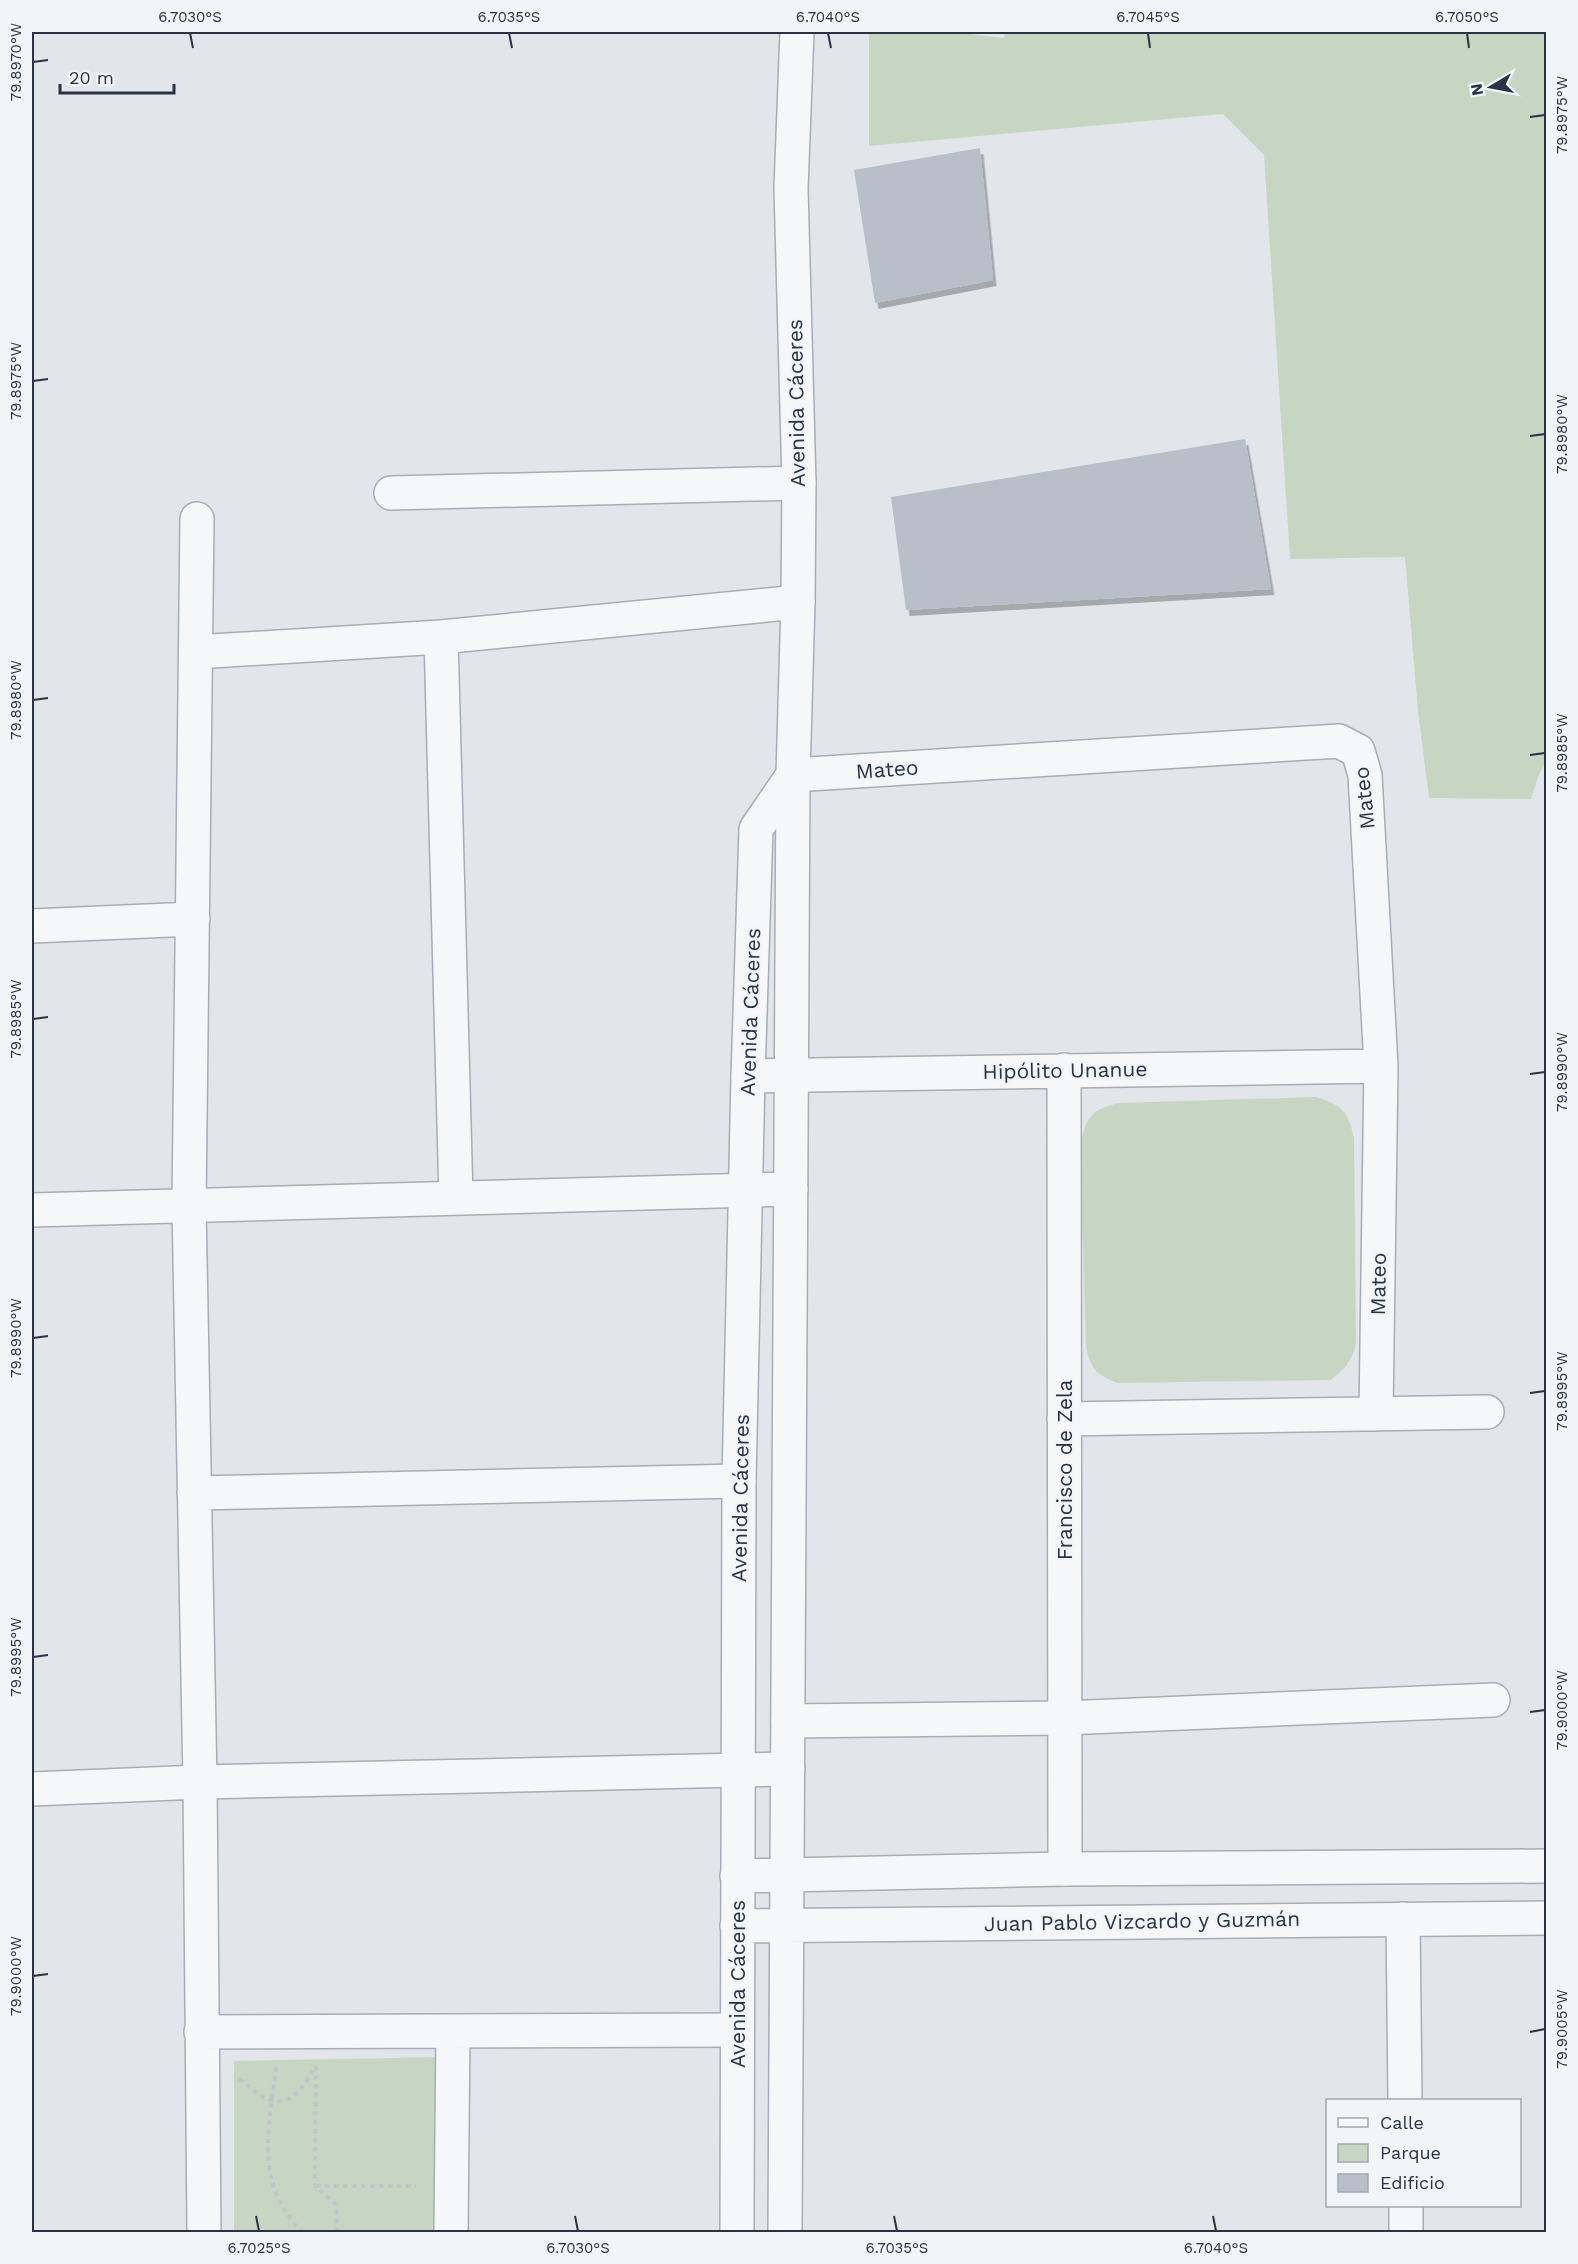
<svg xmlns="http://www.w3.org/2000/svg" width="1578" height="2264" viewBox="0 0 1578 2264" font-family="'Work Sans',sans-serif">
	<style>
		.green { fill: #c7d6c3 }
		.building { fill: #b9bfc9; filter: url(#shadow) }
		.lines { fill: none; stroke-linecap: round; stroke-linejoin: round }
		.minor-casing { stroke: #a7adb6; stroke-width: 36 }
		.tertiary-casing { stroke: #a7adb6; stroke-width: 36 }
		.path { stroke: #c0c4ca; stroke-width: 4; stroke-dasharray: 4.5 4.5; stroke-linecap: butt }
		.minor { stroke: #f5f7f9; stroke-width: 33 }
		.tertiary { stroke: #f5f7f9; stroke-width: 33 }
		.ticks { fill: none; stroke: #293344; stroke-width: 2 }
		.labels { text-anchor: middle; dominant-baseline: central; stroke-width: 4.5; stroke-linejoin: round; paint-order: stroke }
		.street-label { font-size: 21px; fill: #293344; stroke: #f2f5f8 }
		.neatline { fill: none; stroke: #293344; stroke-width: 2 }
		.ticks-label { font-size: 15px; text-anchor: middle; fill: #293344 }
	</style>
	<defs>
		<filter id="shadow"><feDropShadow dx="3.5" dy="6" stdDeviation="0" flood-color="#0004"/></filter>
	</defs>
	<rect width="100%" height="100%" fill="#e2e6eb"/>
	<path class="green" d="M869 32H952L1004 38 1005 32H1546V761L1538 777 1531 799 1429 798 1418 711 1405 557 1290 559 1264 155 1223 114 869 146Z
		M1316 1097C1342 1105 1348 1111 1354 1138L1356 1344C1351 1362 1345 1370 1330 1380L1118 1383C1097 1375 1091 1370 1086 1347L1080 1146C1086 1119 1090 1109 1119 1103Z
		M444 2057V2232H234V2061Z"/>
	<path class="building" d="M980 148 993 280 875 303 854 170Z
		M1245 439 1271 589 906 610 891 497Z"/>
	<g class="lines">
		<g class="minor-casing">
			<path id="minor" d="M391 493 799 483
				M197 519 189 1206 200 1782 204 2232
				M441 637 456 1198
				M196 652 441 637 798 602
				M793 775 1339 741 1358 751 1365 775 1381 1066 1376 1414
				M32 926 193 919
				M1064 1070 1065 1869
				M748 1076 1381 1066
				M32 1210 791 1189
				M1064 1419 1487 1412
				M194 1493 739 1481
				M788 1721 1064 1718 1493 1700
				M32 1789 200 1782 788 1769
				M1403 1919 1405 2100
				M201 2032 737 2030
				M1406 2206V2232
				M451 2232 453 2031"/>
		</g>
		<g class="tertiary-casing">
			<path id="tertiary" d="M737 1876 1065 1869 1546 1866
				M737 1926 1546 1918
				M737 2232 739 1481 748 1076 756 829 793 775
				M785 2232 793 775 798 602 799 483 791 188 797 32"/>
		</g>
		<path class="path" d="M316 2066 315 2186 336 2205 337 2232
			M276 2067C269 2130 253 2182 302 2232
			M239 2079C274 2109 290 2111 314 2069
			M316 2186H416
			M331 2232H342"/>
		<use href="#minor" class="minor"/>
		<use href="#tertiary" class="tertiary"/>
	</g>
	<path class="ticks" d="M190 33 193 48M509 33 512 48M828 33 831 48M1148 33 1150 48M1467 33 1469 48M33 62 48 60M1530 117 1545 115M33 381 48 379M1530 436 1545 434M33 700 48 698M1530 755 1545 753M33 1019 48 1017M1530 1074 1545 1072M33 1338 48 1336M1530 1393 1545 1391M33 1657 48 1655M1530 1712 1545 1710M33 1976 48 1974M1530 2032 1545 2029M256 2216 259 2231M575 2216 578 2231M894 2216 897 2231M1213 2216 1216 2231"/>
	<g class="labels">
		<g class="street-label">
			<text transform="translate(796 403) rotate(-91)">Avenida Cáceres</text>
			<text transform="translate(887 769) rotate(-4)">Mateo</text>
			<text transform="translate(1364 798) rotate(-96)">Mateo</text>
			<text transform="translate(750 1012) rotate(-88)">Avenida Cáceres</text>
			<text transform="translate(1065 1070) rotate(-1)">Hipólito Unanue</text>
			<text transform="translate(1378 1284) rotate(-89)">Mateo</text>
			<text transform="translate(1064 1470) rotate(-90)">Francisco de Zela</text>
			<text transform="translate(740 1498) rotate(-89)">Avenida Cáceres</text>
			<text transform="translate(1142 1921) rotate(-1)">Juan Pablo Vizcardo y Guzmán</text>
			<text transform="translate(737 1984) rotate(-90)">Avenida Cáceres</text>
		</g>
	</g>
	<rect width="1578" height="2264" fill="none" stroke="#f2f5f8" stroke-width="66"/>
	<rect x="1326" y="2099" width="195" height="108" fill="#f2f5f8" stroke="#a2a7b0" stroke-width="1.5"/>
	<rect x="1338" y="2118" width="30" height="9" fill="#f5f7f9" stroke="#a2a7b0" stroke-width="1.5"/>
	<text x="1380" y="2129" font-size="18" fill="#293344">Calle</text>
	<rect x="1338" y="2144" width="30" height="18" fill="#c7d6c3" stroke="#a2a7b0" stroke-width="1.5"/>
	<text x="1380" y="2159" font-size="18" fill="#293344">Parque</text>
	<rect x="1338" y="2174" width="30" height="18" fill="#b9bfc9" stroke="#a2a7b0" stroke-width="1.5"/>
	<text x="1380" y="2189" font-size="18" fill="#293344">Edificio</text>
	<g transform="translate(1491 87) rotate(260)" stroke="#f2f5f8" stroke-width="4.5" paint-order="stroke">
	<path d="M0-4.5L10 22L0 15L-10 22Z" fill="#293344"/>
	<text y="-9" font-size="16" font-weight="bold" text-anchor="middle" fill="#293344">N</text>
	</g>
	<path d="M60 84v9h114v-9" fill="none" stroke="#293344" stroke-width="3"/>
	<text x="69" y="84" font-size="18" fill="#293344" stroke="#f2f5f8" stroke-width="4.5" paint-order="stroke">20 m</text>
	<rect x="33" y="33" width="1512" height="2198" class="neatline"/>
	<g class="ticks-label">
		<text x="190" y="22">6.7030°S</text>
		<text x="509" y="22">6.7035°S</text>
		<text x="828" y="22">6.7040°S</text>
		<text x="1148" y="22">6.7045°S</text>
		<text x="1467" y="22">6.7050°S</text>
		<text transform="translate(16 62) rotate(-90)" y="5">79.8970°W</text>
		<text transform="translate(1562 115) rotate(-90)" y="5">79.8975°W</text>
		<text transform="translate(16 381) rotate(-90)" y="5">79.8975°W</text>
		<text transform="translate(1562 434) rotate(-90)" y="5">79.8980°W</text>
		<text transform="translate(16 700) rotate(-90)" y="5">79.8980°W</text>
		<text transform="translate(1562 753) rotate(-90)" y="5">79.8985°W</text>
		<text transform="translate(16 1019) rotate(-90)" y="5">79.8985°W</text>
		<text transform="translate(1562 1072) rotate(-90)" y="5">79.8990°W</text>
		<text transform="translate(16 1338) rotate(-90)" y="5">79.8990°W</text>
		<text transform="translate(1562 1391) rotate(-90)" y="5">79.8995°W</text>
		<text transform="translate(16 1657) rotate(-90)" y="5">79.8995°W</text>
		<text transform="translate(1562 1710) rotate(-90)" y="5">79.9000°W</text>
		<text transform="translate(16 1976) rotate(-90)" y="5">79.9000°W</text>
		<text transform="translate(1562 2029) rotate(-90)" y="5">79.9005°W</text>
		<text x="259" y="2253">6.7025°S</text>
		<text x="578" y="2253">6.7030°S</text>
		<text x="897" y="2253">6.7035°S</text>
		<text x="1216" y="2253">6.7040°S</text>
	</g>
</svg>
